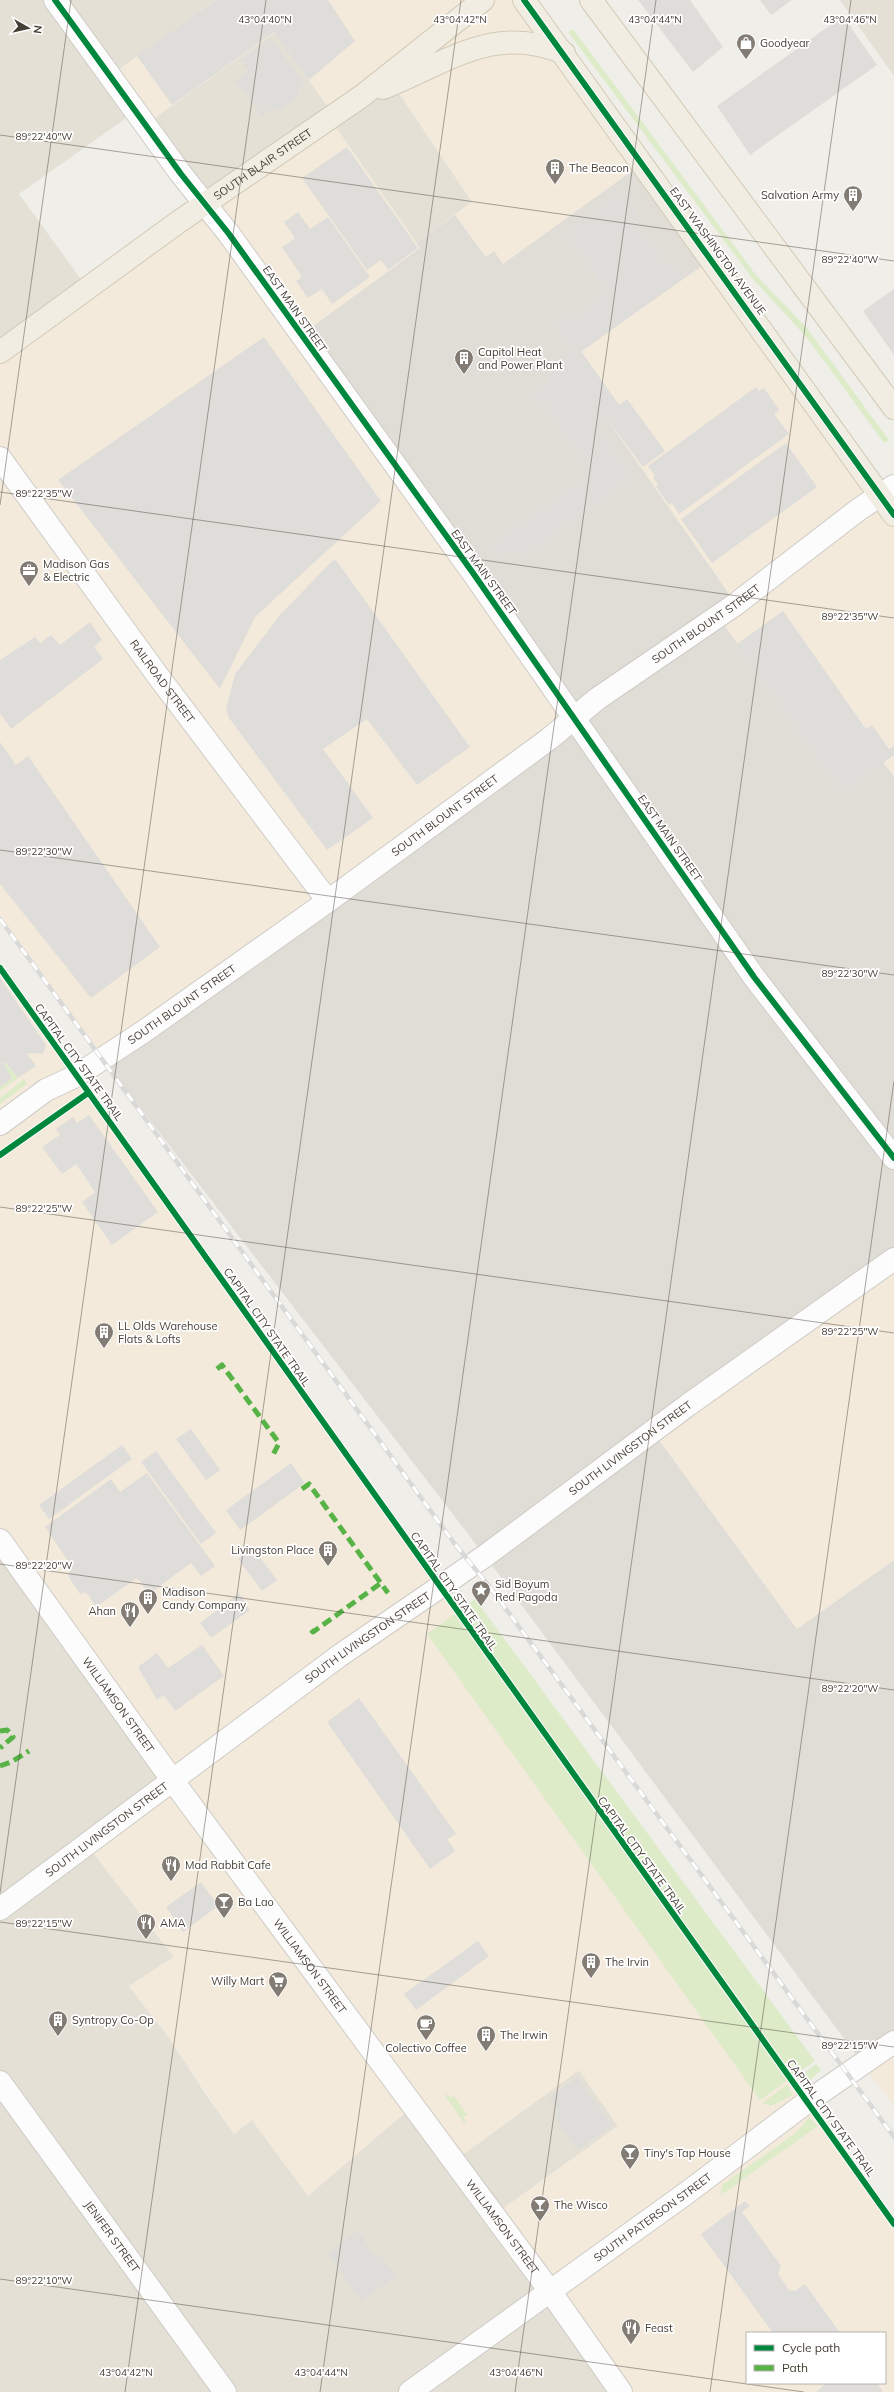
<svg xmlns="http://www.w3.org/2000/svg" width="894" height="2392" viewBox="0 0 894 2392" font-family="Mulish,sans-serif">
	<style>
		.residential { fill: #e4e0d6 }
		.commercial { fill: #f3eadc; fill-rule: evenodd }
		.industrial { fill: #e0ddd7 }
		.green { fill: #ddebc9 }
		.parking { fill: #dfddd9 }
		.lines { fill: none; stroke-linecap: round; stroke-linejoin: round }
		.minor-casing { stroke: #ceccc6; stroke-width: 24 }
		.major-casing { stroke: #d3cab6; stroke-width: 24 }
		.minor { stroke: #fdfcfc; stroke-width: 22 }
		.major { stroke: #f1ede3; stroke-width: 22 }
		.rail-casing { stroke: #d9d9d8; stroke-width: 4.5 }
		.rail { stroke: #fff; stroke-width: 3; stroke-dasharray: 9; stroke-linecap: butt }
		.quiet { stroke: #57b346; stroke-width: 5; stroke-dasharray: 10 5; stroke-linecap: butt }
		.cycleway-casing { stroke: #fff; stroke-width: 8 }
		.cycleway { stroke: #00873e; stroke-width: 6 }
		.ticks { fill: none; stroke: #463f35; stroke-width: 1; stroke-opacity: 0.45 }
		.labels { text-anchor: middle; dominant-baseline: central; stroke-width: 3.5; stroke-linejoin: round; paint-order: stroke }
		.poi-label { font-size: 11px; fill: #463f35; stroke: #fff; text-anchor: start }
		.street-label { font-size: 11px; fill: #463f35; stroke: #fff }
		.ticks-label { font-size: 10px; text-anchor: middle; fill: #463f35; stroke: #fff; stroke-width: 3.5; stroke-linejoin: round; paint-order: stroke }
	</style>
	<rect width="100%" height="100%" fill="#f0eee9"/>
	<path class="residential" d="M0 0H216L110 76 136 111 19 194 88 289 0 352Z
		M840 0H894V76Z
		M275 32 333 114 393 84 472 202 416 243 329 118 206 204 145 125Z
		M0 1543 173 1781 87 1845 174 1957 129 1986 167 2035 211 2102 234 2133 252 2120 308 2195 413 2106 454 2161 579 2070 618 2126 494 2215 621 2392H0Z"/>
	<path class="commercial" d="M216 0H524L643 163 503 264 487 257 455 215 472 202 393 84 333 114 275 32 145 125 110 76Z
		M329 117 420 248 301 335 575 718 102 1058 0 919V352Z
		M712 259 894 515V777L883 762 842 792 718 616 736 604 605 416 581 351Z
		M0 968 424 1566 894 2222V2392H621L494 2215 618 2126 579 2070 454 2161 413 2106 308 2196 252 2120 234 2134 167 2035 129 1986 174 1957 87 1845 173 1781 0 1540ZM747 2333H885V2383H747Z
		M894 1259V1560L797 1629 653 1432Z
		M894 2042V2107L863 2064Z"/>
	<path class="industrial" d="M643 163 712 259 581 351 619 405 605 416 736 604 718 616 842 791 883 762 894 777V1259L653 1432 797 1629 894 1560V2042L863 2064 485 1556 102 1058 575 718 301 335 420 248 416 243 455 215 486 257 494 251 503 264Z"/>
	<path class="green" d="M573 29 756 275 806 327 889 440 884 443 808 339 752 278 568 32Z
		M4 1062 18 1078 0 1091V1087L12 1078 3 1066Z
		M24 1079 27 1084 0 1104V1098Z
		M475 1599 815 2061 760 2100 427 1634Z
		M816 2064 821 2070 804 2086 798 2077Z
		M787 2085 793 2095 771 2106 762 2103Z
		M448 2094 451 2098 454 2096 467 2115 463 2117 466 2121 464 2123 445 2096Z
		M809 2117 818 2126 721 2195 722 2185 797 2132Z"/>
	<path class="parking" d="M216 0H328L355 41 309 80 274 32 172 105 137 56Z
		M638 0H690L723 47 693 72Z
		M760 0H792L771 15Z
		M843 16 877 65 750 155 717 106Z
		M271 38 305 85 296 91 299 96 288 104 279 111 275 107 262 116 235 81 249 71 241 60Z
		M347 147 418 248 388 270 381 260 367 270 302 178Z
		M622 192 638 213 632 217 667 266 671 262 683 278 581 352 619 405 627 399 665 451 643 467 605 416 594 423 633 477 526 555 510 551 498 559 489 546 592 474 546 408 559 398 540 409 531 396 549 383 545 377 564 362 561 357 572 349 555 324 566 316 570 320 608 293 570 237 561 236Z
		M298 212 310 229 328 217 370 277 332 304 322 289 308 298 296 281 302 277 282 247 295 238 284 222Z
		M894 289V355L863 311Z
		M264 337 381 501 255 617 220 689 58 480Z
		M756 387 759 391 764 388 779 410 774 414 789 434 679 514 672 503 669 505 656 487 658 485 653 477 655 476 648 466Z
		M786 443 817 487 712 563 681 519Z
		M336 560 470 747 417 785 367 719 323 749 373 818 327 850 229 718 226 709 235 674 280 615 332 561Z
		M783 611 866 729 872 725 889 749 894 746V755L842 792 737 644Z
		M90 622 102 640 94 647 103 659 11 729 0 713V660L35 637 40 643 51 635 60 645Z
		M0 742 16 765 28 756 160 947 91 998 0 884Z
		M0 978 46 1045 43 1054 27 1053 36 1066 18 1078 6 1063H3L12 1078 0 1087Z
		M89 1115 158 1212 112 1245 82 1202 95 1192 76 1164 62 1174 42 1147 60 1135 56 1129 73 1117 77 1123Z
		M191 1429 220 1470 206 1480 176 1439Z
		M122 1445 132 1459 49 1519 39 1505Z
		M156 1451 216 1533 201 1544 141 1462Z
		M291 1463 305 1483 240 1530 226 1510Z
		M147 1473 215 1566 201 1576 191 1563 149 1594 137 1578 96 1607 86 1592 80 1594 68 1576 72 1567 45 1527 111 1479 120 1492Z
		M253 1548 277 1580 262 1591 238 1559Z
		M239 1593 250 1610 211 1638 200 1623Z
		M202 1645 224 1676 175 1711 164 1695 157 1700 138 1667 157 1653 168 1668Z
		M359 1698 456 1834 447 1839 455 1851 430 1869 327 1722Z
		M201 1882 218 1906 183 1932 166 1907Z
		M478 1941 489 1956 416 2010 404 1994Z
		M578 2077 612 2126 577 2150 554 2116 559 2112 549 2097Z
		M745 2201 750 2206 742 2212 781 2266 778 2274 789 2290 795 2291 805 2284 840 2333H773L701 2234Z
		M358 2231 376 2257 380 2254 396 2276 361 2301 327 2253Z
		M826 2383H877L883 2392H816Z"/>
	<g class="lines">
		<g class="minor-casing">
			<g id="minor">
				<path d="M55 0 181 174 229 234 473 573 754 977 894 1158"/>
				<path id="s1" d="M0 458 158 676 328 901"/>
				<path id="s2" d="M0 1124 46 1090 76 1076 143 1032 328 901 549 739 597 699 736 604 858 510 894 486"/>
				<path id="s3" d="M0 1540 173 1781 550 2291 621 2392"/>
				<path id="s4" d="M0 1909 339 1656 485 1556 688 1405 894 1259"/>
				<path id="s5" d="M0 2082 225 2392"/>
				<path id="s6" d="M410 2392 688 2192 807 2102 894 2042"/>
			</g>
		</g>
		<g class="major-casing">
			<g id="major">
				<path d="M524 0 894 515"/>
				<path d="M591 0 894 408"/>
				<path d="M383 88C447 63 494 23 564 53"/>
				<path id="s7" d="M0 352 177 223 362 96 483 0"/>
			</g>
		</g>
		<use href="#minor" class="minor"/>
		<use href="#major" class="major"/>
		<g class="rail-casing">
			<path id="rail" d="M0 919 454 1543 489 1586 894 2137"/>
		</g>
		<use href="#rail" class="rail"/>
		<path class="quiet" d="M217 1369 222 1365 279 1443 273 1455
			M302 1489 309 1484 388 1593
			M311 1630 313 1632 381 1583
			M0 1731 7 1730 13 1737 0 1748
			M0 1766 11 1762 29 1751"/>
		<g class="cycleway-casing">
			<path id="cycleway" d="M55 0 181 174 229 234 473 573 754 977 894 1158
				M524 0 894 515
				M0 968 894 2224
				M0 1155 88 1093"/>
		</g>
		<use href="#cycleway" class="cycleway"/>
	</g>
	<path class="ticks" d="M0 135 894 261M0 492 894 618M0 505 71 0M0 850 894 975M0 1207 894 1333M0 1564 894 1690M0 1893 266 0M0 1922 894 2047M0 2279 804 2392M125 2392 461 0M320 2392 656 0M515 2392 851 0M710 2392 894 1081"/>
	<defs>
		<g id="shop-pin" transform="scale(1)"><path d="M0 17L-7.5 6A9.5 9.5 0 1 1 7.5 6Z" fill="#827c74" stroke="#fff"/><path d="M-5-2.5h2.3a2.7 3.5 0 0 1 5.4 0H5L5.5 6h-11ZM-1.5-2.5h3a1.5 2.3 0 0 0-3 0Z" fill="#fff"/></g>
		<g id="building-pin" transform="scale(1)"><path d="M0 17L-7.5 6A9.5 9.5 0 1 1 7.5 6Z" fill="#827c74" stroke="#fff"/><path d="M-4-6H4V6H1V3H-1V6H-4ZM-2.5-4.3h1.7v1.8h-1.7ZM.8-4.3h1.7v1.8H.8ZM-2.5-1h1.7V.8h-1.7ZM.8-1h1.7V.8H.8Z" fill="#fff"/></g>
		<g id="office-pin" transform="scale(1)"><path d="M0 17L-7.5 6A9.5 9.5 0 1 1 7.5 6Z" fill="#827c74" stroke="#fff"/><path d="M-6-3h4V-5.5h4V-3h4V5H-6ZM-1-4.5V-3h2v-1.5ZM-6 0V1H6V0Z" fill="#fff"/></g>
		<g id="sight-pin" transform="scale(1)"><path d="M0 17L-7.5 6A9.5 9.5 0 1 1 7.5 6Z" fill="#827c74" stroke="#fff"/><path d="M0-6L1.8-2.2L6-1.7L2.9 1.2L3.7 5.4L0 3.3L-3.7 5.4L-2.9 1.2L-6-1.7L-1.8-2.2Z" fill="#fff"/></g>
		<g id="restaurant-pin" transform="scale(1)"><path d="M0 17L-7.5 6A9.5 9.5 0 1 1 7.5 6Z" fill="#827c74" stroke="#fff"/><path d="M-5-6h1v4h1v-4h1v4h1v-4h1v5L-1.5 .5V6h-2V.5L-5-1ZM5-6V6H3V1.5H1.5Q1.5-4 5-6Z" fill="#fff"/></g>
		<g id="bar-pin" transform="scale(1)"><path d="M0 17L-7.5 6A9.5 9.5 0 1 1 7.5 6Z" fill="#827c74" stroke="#fff"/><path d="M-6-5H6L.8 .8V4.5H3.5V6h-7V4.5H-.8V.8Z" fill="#fff"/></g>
		<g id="supermarket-pin" transform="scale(1)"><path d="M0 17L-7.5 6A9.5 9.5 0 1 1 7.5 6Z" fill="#827c74" stroke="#fff"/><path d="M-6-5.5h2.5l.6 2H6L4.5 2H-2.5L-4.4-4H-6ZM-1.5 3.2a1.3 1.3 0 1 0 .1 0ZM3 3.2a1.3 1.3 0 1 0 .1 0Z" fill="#fff"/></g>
		<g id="cafe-pin" transform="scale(1)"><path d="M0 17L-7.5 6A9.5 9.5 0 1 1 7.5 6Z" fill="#827c74" stroke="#fff"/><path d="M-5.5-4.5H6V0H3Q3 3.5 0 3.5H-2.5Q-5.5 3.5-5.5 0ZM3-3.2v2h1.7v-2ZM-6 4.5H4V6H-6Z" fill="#fff"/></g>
	</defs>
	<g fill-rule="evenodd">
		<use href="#shop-pin" x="746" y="43"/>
		<use href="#building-pin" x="555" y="168"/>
		<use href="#building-pin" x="853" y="195"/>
		<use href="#building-pin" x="464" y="358"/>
		<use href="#office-pin" x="29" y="570"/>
		<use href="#building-pin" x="104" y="1332"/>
		<use href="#building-pin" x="328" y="1550"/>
		<use href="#sight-pin" x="481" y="1590"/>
		<use href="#building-pin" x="148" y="1598"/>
		<use href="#restaurant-pin" x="130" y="1611"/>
		<use href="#restaurant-pin" x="171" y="1865"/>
		<use href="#bar-pin" x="224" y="1902"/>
		<use href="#restaurant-pin" x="146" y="1923"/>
		<use href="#building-pin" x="591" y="1962"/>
		<use href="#supermarket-pin" x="278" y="1981"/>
		<use href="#building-pin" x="58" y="2020"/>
		<use href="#cafe-pin" x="426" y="2024"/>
		<use href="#building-pin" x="486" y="2035"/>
		<use href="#bar-pin" x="630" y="2153"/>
		<use href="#bar-pin" x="540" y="2205"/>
		<use href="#restaurant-pin" x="631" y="2328"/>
	</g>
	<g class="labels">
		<g class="poi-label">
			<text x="760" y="43">Goodyear</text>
			<text x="569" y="168">The Beacon</text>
			<text x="839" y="195" text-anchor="end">Salvation Army</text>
			<text x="478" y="352">Capitol Heat<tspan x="478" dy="13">and Power Plant</tspan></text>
			<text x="43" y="564">Madison Gas<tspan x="43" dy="13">&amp; Electric</tspan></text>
			<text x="118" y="1326">LL Olds Warehouse<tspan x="118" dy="13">Flats &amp; Lofts</tspan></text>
			<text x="314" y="1550" text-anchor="end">Livingston Place</text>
			<text x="495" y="1584">Sid Boyum<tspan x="495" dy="13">Red Pagoda</tspan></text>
			<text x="162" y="1592">Madison<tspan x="162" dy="13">Candy Company</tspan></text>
			<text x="116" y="1611" text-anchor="end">Ahan</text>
			<text x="185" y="1865">Mad Rabbit Cafe</text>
			<text x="238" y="1902">Ba Lao</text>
			<text x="160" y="1923">AMA</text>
			<text x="605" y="1962">The Irvin</text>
			<text x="264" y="1981" text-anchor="end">Willy Mart</text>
			<text x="72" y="2020">Syntropy Co-Op</text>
			<text x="500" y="2035">The Irwin</text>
			<text x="426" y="2048" text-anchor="middle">Colectivo Coffee</text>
			<text x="644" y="2153">Tiny's Tap House</text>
			<text x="554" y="2205">The Wisco</text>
			<text x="645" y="2328">Feast</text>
		</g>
		<g class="street-label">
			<text stroke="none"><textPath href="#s7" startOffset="323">SOUTH BLAIR STREET</textPath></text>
			<text transform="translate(718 251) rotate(54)">EAST WASHINGTON AVENUE</text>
			<text transform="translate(295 309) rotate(55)">EAST MAIN STREET</text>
			<text transform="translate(484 572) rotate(54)">EAST MAIN STREET</text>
			<text stroke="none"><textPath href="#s2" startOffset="866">SOUTH BLOUNT STREET</textPath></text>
			<text stroke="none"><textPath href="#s1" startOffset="276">RAILROAD STREET</textPath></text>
			<text stroke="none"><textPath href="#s2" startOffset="542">SOUTH BLOUNT STREET</textPath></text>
			<text transform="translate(670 838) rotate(55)">EAST MAIN STREET</text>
			<text stroke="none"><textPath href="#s2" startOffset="218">SOUTH BLOUNT STREET</textPath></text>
			<text transform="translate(79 1062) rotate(54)">CAPITAL CITY STATE TRAIL</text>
			<text transform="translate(267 1327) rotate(55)">CAPITAL CITY STATE TRAIL</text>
			<text stroke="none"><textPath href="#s4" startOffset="781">SOUTH LIVINGSTON STREET</textPath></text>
			<text transform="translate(454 1591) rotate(55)">CAPITAL CITY STATE TRAIL</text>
			<text stroke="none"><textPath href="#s4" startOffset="457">SOUTH LIVINGSTON STREET</textPath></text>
			<text stroke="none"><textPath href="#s3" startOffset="203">WILLIAMSON STREET</textPath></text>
			<text stroke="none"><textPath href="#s4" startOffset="133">SOUTH LIVINGSTON STREET</textPath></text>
			<text transform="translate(642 1855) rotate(54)">CAPITAL CITY STATE TRAIL</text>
			<text stroke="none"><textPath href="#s3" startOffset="527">WILLIAMSON STREET</textPath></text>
			<text transform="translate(831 2118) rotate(54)">CAPITAL CITY STATE TRAIL</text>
			<text stroke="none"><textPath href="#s6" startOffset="299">SOUTH PATERSON STREET</textPath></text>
			<text stroke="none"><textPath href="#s3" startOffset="851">WILLIAMSON STREET</textPath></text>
			<text stroke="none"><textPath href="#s5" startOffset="191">JENIFER STREET</textPath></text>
		</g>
	</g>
	<g class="ticks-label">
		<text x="265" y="23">43°04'40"N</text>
		<text x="460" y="23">43°04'42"N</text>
		<text x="655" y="23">43°04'44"N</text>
		<text x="850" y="23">43°04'46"N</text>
		<text x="44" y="140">89°22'40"W</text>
		<text x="850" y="263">89°22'40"W</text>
		<text x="44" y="497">89°22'35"W</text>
		<text x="850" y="620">89°22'35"W</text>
		<text x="44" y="855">89°22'30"W</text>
		<text x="850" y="977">89°22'30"W</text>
		<text x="44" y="1212">89°22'25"W</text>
		<text x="850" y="1335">89°22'25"W</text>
		<text x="44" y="1569">89°22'20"W</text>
		<text x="850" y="1692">89°22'20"W</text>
		<text x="44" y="1927">89°22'15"W</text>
		<text x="850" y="2049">89°22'15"W</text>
		<text x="44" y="2284">89°22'10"W</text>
		<text x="126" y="2376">43°04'42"N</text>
		<text x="321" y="2376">43°04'44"N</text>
		<text x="516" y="2376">43°04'46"N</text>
	</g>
	<rect x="746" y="2332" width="140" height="52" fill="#ffffff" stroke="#b5b2ae"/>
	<rect x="754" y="2345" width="20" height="6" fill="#00873e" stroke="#b5b2ae"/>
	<text x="782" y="2352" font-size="12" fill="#463f35">Cycle path</text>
	<rect x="754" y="2365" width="20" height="6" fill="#57b346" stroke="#b5b2ae"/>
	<text x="782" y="2372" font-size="12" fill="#463f35">Path</text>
	<g transform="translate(28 28) rotate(98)" stroke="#ffffff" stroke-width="3" paint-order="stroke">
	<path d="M0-3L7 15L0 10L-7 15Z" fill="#463f35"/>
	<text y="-6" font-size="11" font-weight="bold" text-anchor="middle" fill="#463f35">N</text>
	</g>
</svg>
